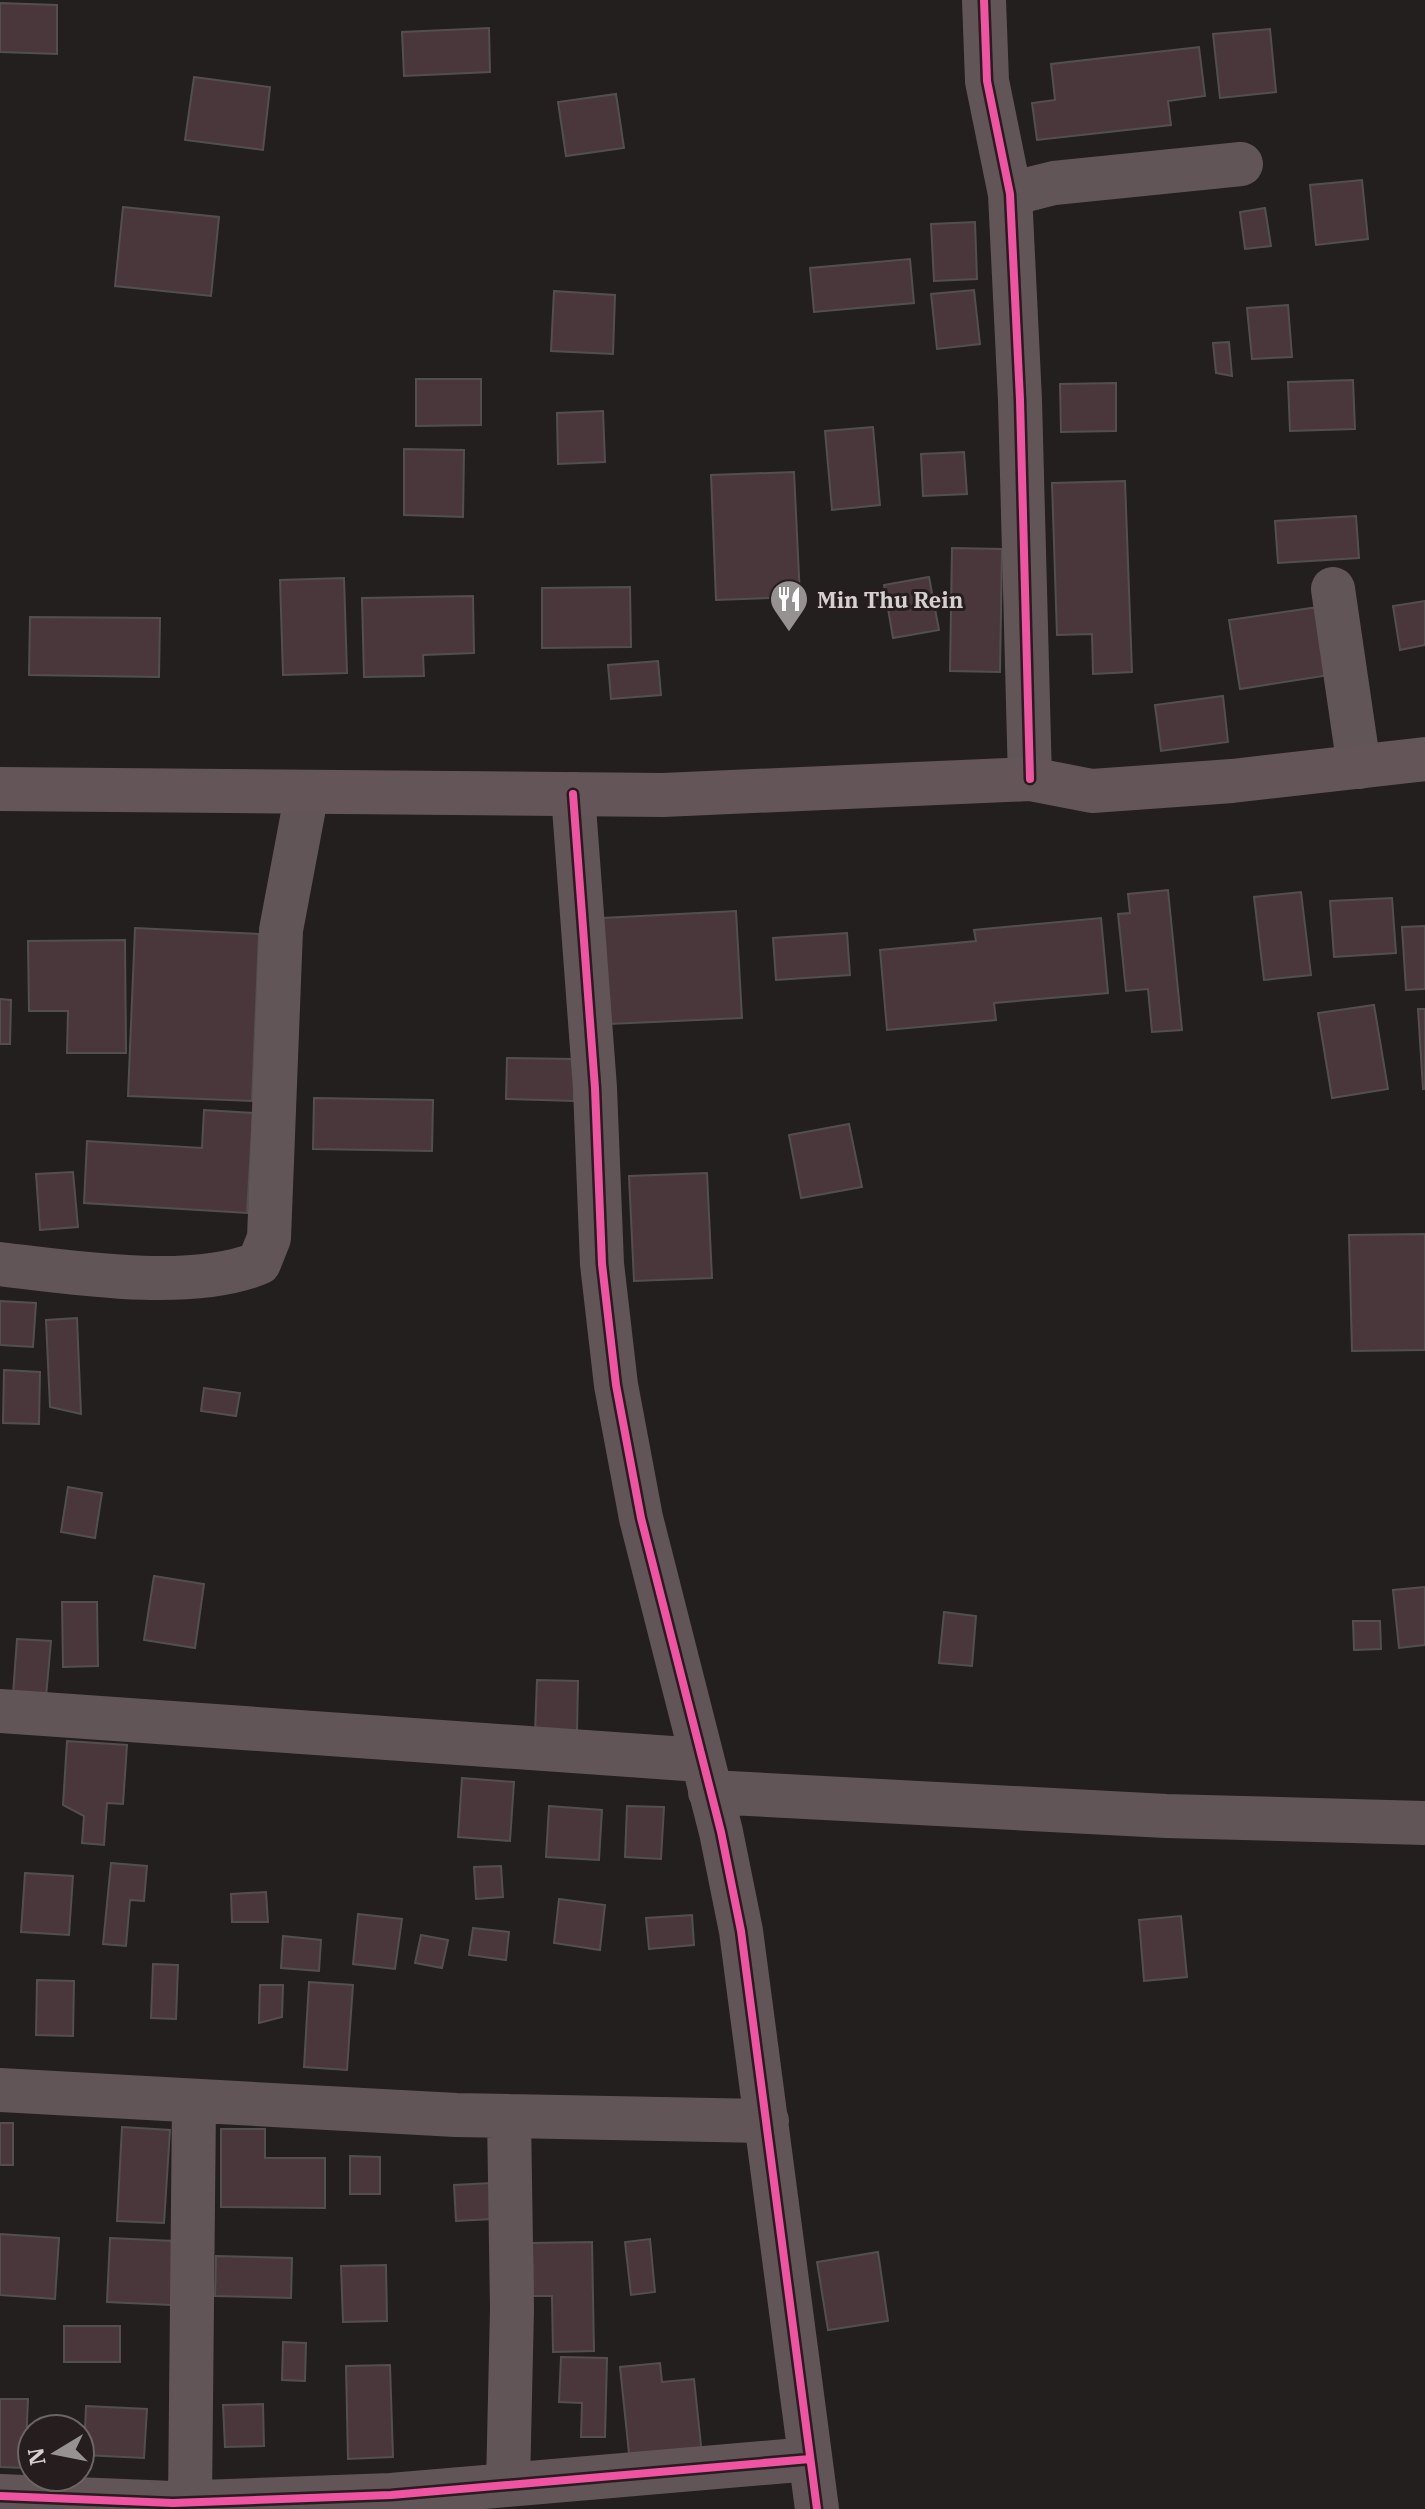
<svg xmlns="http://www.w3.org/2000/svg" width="1425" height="2509" viewBox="0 0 1425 2509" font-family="'IBM Plex Serif',serif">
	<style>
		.building { fill: #4a373c; stroke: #534f50; stroke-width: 2 }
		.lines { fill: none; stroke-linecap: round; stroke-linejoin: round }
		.minor { stroke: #625557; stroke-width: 44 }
		.major { stroke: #645658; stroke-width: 44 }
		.cycleway-casing { stroke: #251d1e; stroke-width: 13 }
		.cycleway { stroke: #f153a3; stroke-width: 8 }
		.labels { text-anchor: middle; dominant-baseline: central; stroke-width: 6; stroke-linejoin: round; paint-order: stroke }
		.poi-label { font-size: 22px; font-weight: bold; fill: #d6d0d0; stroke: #251d1e; text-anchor: start }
	</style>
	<rect width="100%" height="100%" fill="#231f1f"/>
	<path class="building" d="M0 3 57 5V54L0 52Z
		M489 28 490 72 404 76 402 32Z
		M1270 29 1276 92 1220 98 1213 34Z
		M1199 47 1205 96 1168 101 1171 125 1037 140 1032 103 1055 100 1051 64Z
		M194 77 270 87 263 150 185 140Z
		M616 94 624 148 566 156 558 102Z
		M1362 180 1368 239 1316 245 1310 185Z
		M123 207 219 217 211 296 115 286Z
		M1265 208 1271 246 1245 249 1240 212Z
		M975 222 977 279 934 281 931 224Z
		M910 259 914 303 814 312 810 268Z
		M974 290 980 344 937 349 931 294Z
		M554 291 615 295 613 354 551 351Z
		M1288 305 1292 357 1252 359 1247 308Z
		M1229 342 1232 376 1216 373 1213 343Z
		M416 379H481V425L416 426Z
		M1353 380 1355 429 1290 431 1288 382Z
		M1116 383V431L1061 432 1060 384Z
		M603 411 605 462 558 464 557 413Z
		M873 427 880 505 832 510 825 431Z
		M404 449 464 450 463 517 404 515Z
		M964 452 967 494 923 496 921 454Z
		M794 472 800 597 716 600 711 475Z
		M1125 481 1132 672 1093 674 1092 634 1057 635 1052 483Z
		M1356 516 1359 558 1278 563 1275 521Z
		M952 548 1002 549 1000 672 950 671Z
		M929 577 939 630 893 638 884 585Z
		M344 578 347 673 283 675 280 580Z
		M630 587 631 647 542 648V588Z
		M473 596 474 653 423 655 424 676 364 677 362 598Z
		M1425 601V645L1400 650 1393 606Z
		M1325 606 1336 674 1240 689 1229 620Z
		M30 617 160 618 159 677 29 675Z
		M658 661 661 695 611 699 608 665Z
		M1223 696 1228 742 1161 751 1155 705Z
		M1168 890 1182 1030 1152 1032 1148 989 1126 991 1118 914 1130 913 1128 894Z
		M1301 892 1311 975 1264 980 1254 897Z
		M1392 898 1396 953 1334 957 1330 901Z
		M736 911 742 1018 609 1024 603 918Z
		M1101 918 1108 993 994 1003 996 1020 887 1030 880 950 976 941 974 930Z
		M1425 926V989L1406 990 1402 927Z
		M135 928 259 934 252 1101 128 1096Z
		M847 933 850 975 776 980 773 938Z
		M125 940 126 1053H67L68 1011H29L28 941Z
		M0 999 11 1000 10 1044H0Z
		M1374 1005 1388 1089 1332 1098 1318 1013Z
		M1418 1009H1425V1089H1423Z
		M507 1058 574 1059V1101L506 1099Z
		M314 1098 433 1100 432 1151 313 1149Z
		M204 1110 253 1113 247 1213 84 1203 87 1141 202 1148Z
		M849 1124 862 1187 801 1198 789 1135Z
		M73 1172 78 1227 40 1230 36 1174Z
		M707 1173 712 1278 634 1281 629 1176Z
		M1425 1234V1350L1352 1351 1349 1235Z
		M0 1301 36 1303 33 1347 0 1345Z
		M77 1318 81 1414 50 1407 46 1320Z
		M4 1370 40 1372 39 1424 3 1423Z
		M204 1388 240 1393 236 1416 201 1411Z
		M68 1487 102 1493 95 1538 61 1532Z
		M154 1576 204 1584 195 1648 144 1640Z
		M1425 1587V1645L1399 1648 1393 1590Z
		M62 1602H97L98 1666 63 1667Z
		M944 1612 976 1616 972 1666 939 1663Z
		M1353 1621H1380L1381 1649 1354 1650Z
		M17 1639 51 1641 46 1697 13 1694Z
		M537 1680 578 1681 577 1735 535 1733Z
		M67 1741 127 1745 123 1804 107 1803 104 1845 82 1843 84 1816 63 1805Z
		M462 1778 514 1782 510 1841 458 1837Z
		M549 1806 602 1810 599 1860 546 1857Z
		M627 1806 664 1807 661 1859 625 1857Z
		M111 1863 147 1866 144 1901 130 1900 126 1946 103 1944Z
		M501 1866 503 1897 476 1899 474 1867Z
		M25 1873 73 1876 69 1935 21 1932Z
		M266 1892 268 1922H232L231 1894Z
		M559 1899 605 1905 600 1950 554 1943Z
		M358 1914 402 1919 395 1969 353 1964Z
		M692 1915 694 1945 649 1949 646 1918Z
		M1181 1916 1187 1977 1144 1981 1139 1920Z
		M473 1928 509 1932 506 1960 469 1955Z
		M421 1935 448 1940 442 1968 415 1963Z
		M283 1936 321 1940 319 1971 281 1968Z
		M153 1964 178 1965 176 2019 151 2018Z
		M37 1980 74 1981 73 2036 36 2035Z
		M309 1982 353 1985 347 2070 304 2067Z
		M260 1985H283L282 2017 259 2023Z
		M0 2123H13V2165H0Z
		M122 2127 170 2130 164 2223 117 2221Z
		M221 2129H265V2158H325V2208L221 2207Z
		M350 2156 380 2157V2194H350Z
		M492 2183 493 2219 456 2221 454 2185Z
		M0 2234 59 2238 55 2299 0 2295Z
		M110 2238 174 2241 171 2305 107 2302Z
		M650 2239 655 2292 631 2295 625 2242Z
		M592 2242 594 2351 553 2352 552 2296H533L532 2243Z
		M878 2252 888 2321 828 2330 817 2262Z
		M216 2256 292 2258 291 2298 215 2296Z
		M386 2265 387 2321 343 2322 341 2266Z
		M64 2326H120V2362H64Z
		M283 2342 306 2343 305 2381 282 2380Z
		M561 2357 607 2358 605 2437H581L582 2403 559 2402Z
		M660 2363 662 2382 694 2379 702 2455 630 2463 620 2367Z
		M390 2365 393 2457 348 2459 346 2366Z
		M0 2399H28L25 2468 0 2467Z
		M263 2404 264 2446 225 2447 223 2405Z
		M86 2406 147 2409 144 2458 84 2455Z"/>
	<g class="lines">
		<path class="minor" d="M984 0 987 81 1010 194 1020 400 1030 779
			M1010 194 1054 183 1241 164
			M1333 589 1359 767
			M573 794 595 1088 602 1264 616 1385 641 1518 721 1832 741 1931 817 2509
			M0 1264C74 1273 191 1291 259 1263L269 1238 281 930 307 792
			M0 1711 700 1760
			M710 1792 1166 1816 1425 1823
			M0 2090 456 2115 767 2121
			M508 2485 512 2309 509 2116
			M0 2496 173 2503 391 2495 810 2459
			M190 2502 194 2103"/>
		<path class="major" d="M0 789 663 795 1030 779 1092 791 1232 781 1425 759"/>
		<g class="cycleway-casing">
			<path id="cycleway" d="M984 0 987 81 1010 194 1020 400 1030 779
				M573 794 595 1088 602 1264 616 1385 641 1518 721 1832 741 1931 817 2509
				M0 2496 173 2503 391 2495 810 2459"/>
		</g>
		<use href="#cycleway" class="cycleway"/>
	</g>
	<defs>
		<g id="restaurant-pin" transform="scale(2)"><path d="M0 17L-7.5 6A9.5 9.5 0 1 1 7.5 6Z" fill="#979292" stroke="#251d1e"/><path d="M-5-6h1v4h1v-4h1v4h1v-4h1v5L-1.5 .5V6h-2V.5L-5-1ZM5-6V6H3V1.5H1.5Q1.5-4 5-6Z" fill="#fff"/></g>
	</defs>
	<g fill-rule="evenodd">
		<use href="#restaurant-pin" x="789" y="599"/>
	</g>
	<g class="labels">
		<g class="poi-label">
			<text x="817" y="599">Min Thu Rein</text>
		</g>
	</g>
	<g transform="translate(56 2453) rotate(260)"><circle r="38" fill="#251d1e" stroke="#6c6565" stroke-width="2"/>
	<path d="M0-6L14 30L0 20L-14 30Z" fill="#979292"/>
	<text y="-12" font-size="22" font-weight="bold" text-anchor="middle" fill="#d6d0d0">N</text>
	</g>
</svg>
